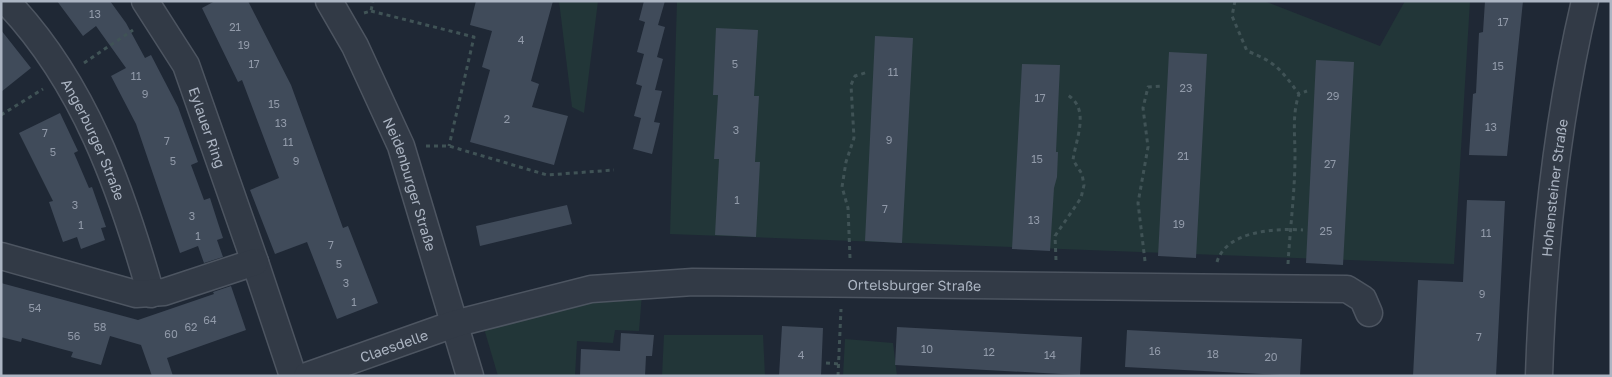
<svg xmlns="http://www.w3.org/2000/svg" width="1612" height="377" viewBox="0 0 1612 377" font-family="'Golos Text',sans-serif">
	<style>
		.green { fill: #223638 }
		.building { fill: #404b5a }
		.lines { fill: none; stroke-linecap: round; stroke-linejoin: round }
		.minor-casing { stroke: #4d5561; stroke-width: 29 }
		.path { stroke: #405356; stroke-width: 3; stroke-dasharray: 4 4; stroke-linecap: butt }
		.minor { stroke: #323a46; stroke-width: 26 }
		.labels { text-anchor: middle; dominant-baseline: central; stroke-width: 4; stroke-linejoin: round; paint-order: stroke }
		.number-label { font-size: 11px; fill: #919aa9 }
		.street-label { font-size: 14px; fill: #acb5c3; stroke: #18202a }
	</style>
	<rect width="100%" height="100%" fill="#1f2835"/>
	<path class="green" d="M559 1H598L584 113 572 107Z
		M677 1H1264L1380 46 1405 1H1470L1454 264 670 234Z
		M642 294 639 331 615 330 613 343 577 341 575 376H498L483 325 559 305Z
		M664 335H763L765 376H662Z
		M845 339 893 343 897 376H843Z"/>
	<path class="building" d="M57 1H110L126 23 145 58 151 55 178 107 198 162 191 165 204 200 210 198 218 223 223 238 217 240 223 257 204 263 198 246 180 253 136 124 111 76 126 68 96 26 83 36Z
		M215 1H248L291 85 343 228 348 226 378 303 337 319 307 242 275 254 250 190 279 178 242 80 238 82 202 8Z
		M476 1H553L531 81 539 84 532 107 568 116 554 165 470 142 490 70 482 67 492 31 470 25Z
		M644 1H665L658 25 665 27 657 57 663 59 655 90 662 91 654 122 660 123 652 154 633 149 641 118 634 116 642 86 636 84 644 54 637 52 645 22 639 20Z
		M1485 1H1523L1507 156 1469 155 1473 94 1476 93 1479 33 1483 32Z
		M716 28 758 30 754 96H759L755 162H760L756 237 715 235 719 159H714L718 95H713Z
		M1 30 31 68 1 92Z
		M875 36 913 38 902 243 865 241Z
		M1169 52 1207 54 1196 258 1158 256Z
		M1316 60 1354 62 1343 265 1306 263Z
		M1022 64 1060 65 1056 152H1058L1057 177 1054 188 1050 251 1012 249Z
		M60 113 78 151 74 153 89 188 92 187 106 227 101 228 105 240 81 249 77 237 63 242 49 202 53 201 19 133Z
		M1467 200 1505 201 1496 376H1413L1418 280 1463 282Z
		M567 205 572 224 480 246 476 226Z
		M1 283 138 320 214 294 213 292 231 286 246 330 167 358 173 376H152L141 345 110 336 101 365 71 357 73 352 58 348 22 338 21 342 1 337Z
		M782 326 823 328 821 376H779Z
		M897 327 1082 337 1080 375 895 365Z
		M1127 330 1302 339 1300 376 1125 367Z
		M621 333 654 335 652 356H646L645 376H580L581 349 620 351Z"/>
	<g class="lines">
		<g class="minor-casing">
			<g id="minor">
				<path id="s1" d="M6 1C84 82 121 188 151 294"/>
				<path id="s2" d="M145 1 186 65 255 262 293 376"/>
				<path id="s3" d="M329 1 355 46 401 146 470 376"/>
				<path d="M1 256 136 294 164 292 255 262"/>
				<path id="s4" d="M307 376 454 324 591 289 693 282 1347 289 1363 299 1369 313"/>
				<path id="s5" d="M1539 376C1543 250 1556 124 1585 1"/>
			</g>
		</g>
		<path class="path" d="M1235 1 1232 16 1247 51C1276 62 1281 70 1299 94
			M371 11 474 37 449 146
			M364 13 371 11 373 1
			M84 63 133 30
			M1 115 43 89
			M426 146H449L547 175 614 170
			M850 258 848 208 842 187 846 162 854 138 851 85 855 76 868 72
			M1056 260 1055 236 1081 198 1084 185 1082 174 1073 160C1076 138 1091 108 1066 94
			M1145 261 1138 203 1148 147 1143 108 1148 87 1162 86
			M1217 262C1226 231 1275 228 1303 230
			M1288 264C1290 228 1295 192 1295 156 1295 134 1292 115 1299 94L1307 91
			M826 363 839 364
			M838 376 841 309"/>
		<use href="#minor" class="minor"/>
	</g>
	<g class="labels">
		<g class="number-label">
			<text x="95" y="13">13</text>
			<text x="1503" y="21">17</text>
			<text x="235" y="26">21</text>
			<text x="521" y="39">4</text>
			<text x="244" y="44">19</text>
			<text x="254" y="63">17</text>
			<text x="735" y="63">5</text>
			<text x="1498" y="65">15</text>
			<text x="893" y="71">11</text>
			<text x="136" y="75">11</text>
			<text x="1186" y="87">23</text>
			<text x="145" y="93">9</text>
			<text x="1333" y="95">29</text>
			<text x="1040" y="97">17</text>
			<text x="274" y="103">15</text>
			<text x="507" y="118">2</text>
			<text x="281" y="122">13</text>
			<text x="1491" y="126">13</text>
			<text x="736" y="129">3</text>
			<text x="45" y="132">7</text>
			<text x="889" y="139">9</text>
			<text x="167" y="140">7</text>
			<text x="288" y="141">11</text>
			<text x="53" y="151">5</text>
			<text x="1183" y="155">21</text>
			<text x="1037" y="158">15</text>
			<text x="173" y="160">5</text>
			<text x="296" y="160">9</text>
			<text x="1330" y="163">27</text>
			<text x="737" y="199">1</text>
			<text x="75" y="204">3</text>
			<text x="885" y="208">7</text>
			<text x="192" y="215">3</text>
			<text x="1034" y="219">13</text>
			<text x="1179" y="223">19</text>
			<text x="81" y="224">1</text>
			<text x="1326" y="230">25</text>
			<text x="1486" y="232">11</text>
			<text x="198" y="235">1</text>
			<text x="331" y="244">7</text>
			<text x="339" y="263">5</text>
			<text x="346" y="282">3</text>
			<text x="1482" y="293">9</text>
			<text x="354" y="301">1</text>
			<text x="35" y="307">54</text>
			<text x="210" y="319">64</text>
			<text x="100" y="326">58</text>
			<text x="191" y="326">62</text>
			<text x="171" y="333">60</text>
			<text x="74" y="335">56</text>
			<text x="1479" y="336">7</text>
			<text x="927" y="348">10</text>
			<text x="1155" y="350">16</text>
			<text x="989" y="351">12</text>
			<text x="1213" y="353">18</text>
			<text x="801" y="354">4</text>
			<text x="1050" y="354">14</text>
			<text x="1271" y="356">20</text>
		</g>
		<g class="street-label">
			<text stroke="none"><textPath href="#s2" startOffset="142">Eylauer Ring</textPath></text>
			<text stroke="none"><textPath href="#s1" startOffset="165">Angerburger Straße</textPath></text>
			<text stroke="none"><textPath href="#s3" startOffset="201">Neidenburger Straße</textPath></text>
			<text stroke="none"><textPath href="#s5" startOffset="189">Hohensteiner Straße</textPath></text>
			<text stroke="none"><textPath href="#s4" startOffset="621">Ortelsburger Straße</textPath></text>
			<text stroke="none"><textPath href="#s4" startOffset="92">Claesdelle</textPath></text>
		</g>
	</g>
	<rect width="1612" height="377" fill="none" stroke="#acb5c3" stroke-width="5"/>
</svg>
